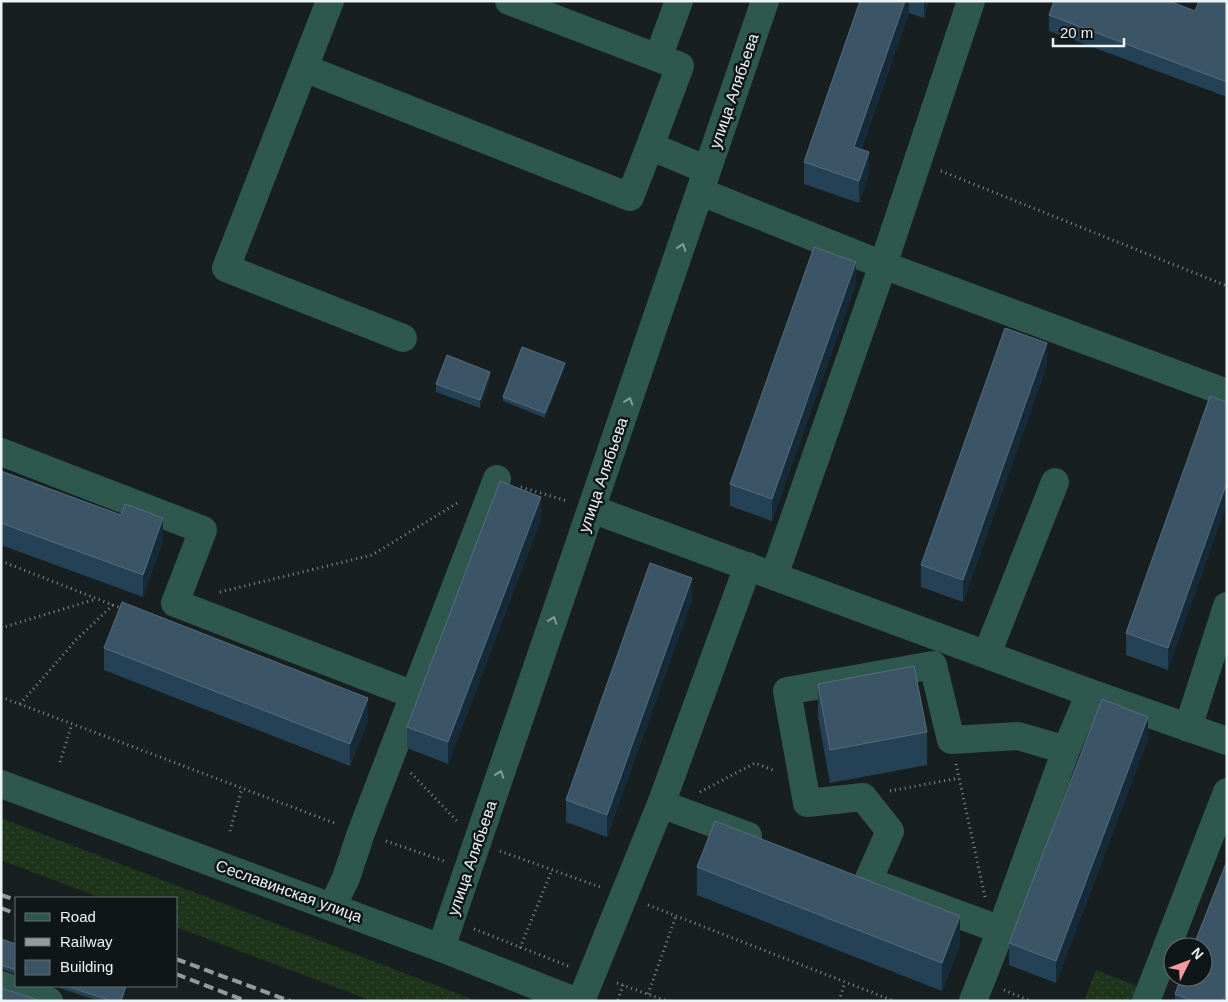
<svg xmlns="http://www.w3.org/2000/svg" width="1228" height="1002" viewBox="0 0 1228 1002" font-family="Arial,sans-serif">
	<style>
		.grass { fill: url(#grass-dots) }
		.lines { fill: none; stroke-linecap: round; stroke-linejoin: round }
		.path { stroke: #858c8d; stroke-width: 3; stroke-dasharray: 1 4; stroke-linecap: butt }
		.minor { stroke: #2e584d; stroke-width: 28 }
		.rail { stroke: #959b9c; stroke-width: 4; stroke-dasharray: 10 5; stroke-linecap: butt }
		.wall { fill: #254155 }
		.shaded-wall { fill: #162b39 }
		.building { fill: #3b5466; stroke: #576d7d }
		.oneway { stroke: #849e99 }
		.labels { text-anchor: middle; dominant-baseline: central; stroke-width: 5; stroke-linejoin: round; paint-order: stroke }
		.street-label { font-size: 16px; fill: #eef4f5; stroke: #0e1617 }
	</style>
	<defs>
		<pattern id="grass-dots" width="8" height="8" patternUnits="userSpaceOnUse" patternTransform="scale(1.25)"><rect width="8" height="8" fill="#1e341b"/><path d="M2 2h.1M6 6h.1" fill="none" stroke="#344832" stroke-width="1.8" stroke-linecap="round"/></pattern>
	</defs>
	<rect width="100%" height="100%" fill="#171f20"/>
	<path class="grass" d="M1 818 477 1001H372L176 927V898H101L1 860Z
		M1096 970 1137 986 1131 1001H1084Z"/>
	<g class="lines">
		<path class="path" d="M941 171 1227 286
			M521 487 567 501
			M1 561 123 609
			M220 592 372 555 459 502
			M1 628 96 599
			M1 697 337 824
			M20 704 77 639 113 605
			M60 762 72 724
			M956 764 985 897
			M411 773 457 821
			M890 791 959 778
			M700 792 755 763 775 771
			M230 831 242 788
			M386 841 444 861
			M500 851 600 887
			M648 905 894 1001
			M474 929 568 966
			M520 948 552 870
			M617 983 667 1001
			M1004 990 1030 1001
			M648 994 676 916
			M618 1000 623 985
			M839 1001 845 982"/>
		<path class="minor" d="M330 1 226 268 403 338
			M509 1 658 58 679 1
			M658 58 680 66 650 146 707 170
			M304 68 630 197 650 146
			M701 192 883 265 1227 393
			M1 452 203 530 175 603 414 695 361 833 346 878 332 907
			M592 509 1090 693 1227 741
			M774 576 883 265 971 1
			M987 654 1055 482
			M414 695 497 479
			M1188 728 1227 606
			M1066 750 1090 693
			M1 784 441 948 575 1001
			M661 804 748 836
			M868 881 890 831 863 797 807 803 787 691 933 665 951 740 1018 736 1066 750 1001 930
			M873 883 1001 930 973 1001
			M441 948 765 1
			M1 985 49 1001
			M581 1001 661 804 748 566
			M1146 1001 1227 792"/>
		<path class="rail" d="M1 895 16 900
			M1 908 16 914
			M176 959 290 1001
			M176 974 246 1001"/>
	</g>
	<path class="wall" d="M860 1H929L924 18 909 13 861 150 869 174 859 203 804 184V162Z
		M1227 1V97L1049 31V15L1195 11Z
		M856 284 772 521 730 506V484Z
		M1047 365 963 602 921 587V565Z
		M565 367 545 418 503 401V397Z
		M490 380 480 408 436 392V384Z
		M1227 402 1168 670 1126 655V633Z
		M1 471 163 540 143 597 1 545Z
		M541 519 448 764 407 748V727Z
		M692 600 607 837 566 822V800Z
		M104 648 368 720 350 766 104 670Z
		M818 684 927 732V765L830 783 818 717Z
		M1148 739 1056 983 1009 965V943Z
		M697 867 960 945 942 991 697 895Z
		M1 939 16 944V974L1 969Z
		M53 986H127L122 1001H99Z
		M1175 994 1227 1001H1175Z"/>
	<path class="shaded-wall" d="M905 1H909V13L854 169V147Z
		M924 1H929L924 18Z
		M869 152V174L859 203V181Z
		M856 262V284L772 521V499Z
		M1047 343V365L963 602V580Z
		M565 363V367L545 418V413Z
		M490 372V380L480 408V400Z
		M1227 482V504L1168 670V648Z
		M541 497V519L448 764V742Z
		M163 518V540L143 597V575Z
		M692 578V600L607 837V815Z
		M368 698V720L350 766V744Z
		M1148 717V739L1056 983V961Z
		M960 916V945L942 991V963Z
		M126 986H127L122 1001H121Z
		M1227 992V1001H1223Z"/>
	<path class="building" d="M860 1H905L854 147 869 152 859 181 804 162Z
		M1054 1H1169L1195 11 1199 1H1227V82L1049 15Z
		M814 247 856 262 772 499 730 484Z
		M1005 328 1047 343 963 580 921 565Z
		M522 347 565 363 545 413 503 397Z
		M447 355 490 372 480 400 436 384Z
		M1210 396 1227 402V482L1168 648 1126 633Z
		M1 471 121 515 125 504 163 518 143 575 1 523Z
		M500 481 541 497 448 742 407 727Z
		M650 563 692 578 607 815 566 800Z
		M122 602 368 698 350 744 104 648Z
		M914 666 927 732 830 750 818 684Z
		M1102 699 1148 717 1056 961 1009 943Z
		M715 821 960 916 942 963 697 867Z
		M1227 861V992L1223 1001H1193L1175 994 1181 977H1203V947H1193Z
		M1 939 16 944V970L1 965Z
		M66 986H126L121 1001H112Z
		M1 988 41 1001H1Z"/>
	<defs><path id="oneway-chevron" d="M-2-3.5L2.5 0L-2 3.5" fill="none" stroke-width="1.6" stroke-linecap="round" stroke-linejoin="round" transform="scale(1.25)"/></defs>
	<g class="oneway">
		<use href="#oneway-chevron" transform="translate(682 247) rotate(-71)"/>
		<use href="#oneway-chevron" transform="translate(629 401) rotate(-71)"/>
		<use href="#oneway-chevron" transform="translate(553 620) rotate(-71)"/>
		<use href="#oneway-chevron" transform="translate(500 774) rotate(-71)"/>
	</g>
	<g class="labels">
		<g class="street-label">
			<text transform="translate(734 91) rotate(-71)">улица Алябьева</text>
			<text transform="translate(603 475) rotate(-71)">улица Алябьева</text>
			<text transform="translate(472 858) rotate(-71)">улица Алябьева</text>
			<text transform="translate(289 891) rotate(20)">Сеславинская улица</text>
		</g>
	</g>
	<rect width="1228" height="1002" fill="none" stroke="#eef4f5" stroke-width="5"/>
	<rect x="15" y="897" width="162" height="90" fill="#0e1617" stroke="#686f70"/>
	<rect x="25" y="913" width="25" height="8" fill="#2e584d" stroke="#686f70"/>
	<text x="60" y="922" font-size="15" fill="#eef4f5">Road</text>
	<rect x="25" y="938" width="25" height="8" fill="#959b9c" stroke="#686f70"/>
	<text x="60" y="947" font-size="15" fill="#eef4f5">Railway</text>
	<rect x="25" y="960" width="25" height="15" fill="#3b5466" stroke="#686f70"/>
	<text x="60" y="972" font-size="15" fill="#eef4f5">Building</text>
	<g transform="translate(1188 962) rotate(48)"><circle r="24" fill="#0e1617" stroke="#686f70"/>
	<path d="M0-4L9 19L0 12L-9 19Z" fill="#f59b9b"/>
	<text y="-8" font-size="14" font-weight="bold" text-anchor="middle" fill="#eef4f5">N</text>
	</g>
	<path d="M1053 38v8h71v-8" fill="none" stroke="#eef4f5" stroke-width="2.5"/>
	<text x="1060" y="38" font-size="15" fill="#eef4f5" stroke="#0e1617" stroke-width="4" paint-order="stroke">20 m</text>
</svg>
